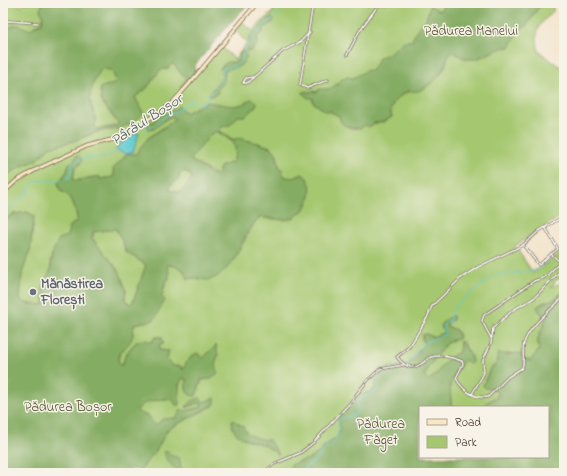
<svg xmlns="http://www.w3.org/2000/svg" width="567" height="476" viewBox="0 0 567 476" font-family="'Indie Flower',sans-serif">
	<style>
		.green { fill: #a5c770; stroke: #707847 }
		.forest { fill: #84ac62; stroke: #606b40; fill-rule: evenodd }
		.water { fill: #5dcbd1; stroke: #4c7a78 }
		.lines { fill: none; stroke-linecap: round; stroke-linejoin: round }
		.stream { stroke: #5dcbd1; stroke-width: 1 }
		.street-casing { stroke: #7b6b5b; stroke-width: 3 }
		.secondary-casing { stroke: #7b6b5b; stroke-width: 4.5 }
		.street { stroke: #fff; stroke-width: 1.5 }
		.secondary { stroke: #f9e7c3; stroke-width: 3 }
		.worship-dot { fill: #6b7280; stroke: #f7f3e8; stroke-width: 1.5 }
		.labels { text-anchor: middle; dominant-baseline: central; stroke-width: 3; stroke-linejoin: round; paint-order: stroke }
		.park-label { font-size: 14px; fill: #565132; stroke: #f7f3e8 }
		.worship-label { font-size: 14px; font-weight: bold; fill: #5b616d; stroke: #f7f3e8; text-anchor: start }
		.water-label { font-size: 15px; font-style: italic; fill: #455a54; stroke: #f7f3e8 }
	</style>
	<rect width="100%" height="100%" fill="#f7f3e8"/>
	<filter id="ink" filterUnits="userSpaceOnUse"><feTurbulence type="fractalNoise" baseFrequency=".025" numOctaves="2"/><feDisplacementMap in="SourceGraphic" scale="8" xChannelSelector="R" yChannelSelector="G"/><feConvolveMatrix kernelMatrix="1 2 1 2 8 2 1 2 1" color-interpolation-filters="sRGB"/></filter>
	<filter id="wash" filterUnits="userSpaceOnUse"><feTurbulence type="fractalNoise" baseFrequency=".012" numOctaves="4" result="noise"/><feDisplacementMap in="SourceGraphic" scale="16" xChannelSelector="R" yChannelSelector="G"/><feGaussianBlur stdDeviation="0.9" result="paint"/><feColorMatrix in="noise" values="0 0 0 0 0 0 0 0 0 0 0 0 0 0 0 0 0 1.4 0 .05"/><feComposite in="paint" operator="in"/></filter>
	<g filter="url(#wash)">
		<rect width="100%" height="100%" fill="#f3e4cc"/>
		<path class="green" d="M3 3H18L21 7 24 3H43L40 11 43 15V22L36 25 30 30C15 24 18 22 3 32Z
			M277 3H445L440 11 430 6 426 19 417 29 412 42 408 41 387 55 380 57 371 71 352 79 346 77 333 87 323 91 320 89 316 92 306 91 307 97 313 98 312 101 314 103 327 112 329 111 339 116 349 128 353 129C365 123 380 126 392 117L390 110 394 101 407 92 417 91 435 80 444 69 450 52C460 53 461 60 474 59 487 57 495 47 510 47L518 32 528 24 536 11 543 3H553V12C538 25 534 30 539 51L557 65 564 68V214L515 246 533 273 564 250V278L557 279 551 287 564 282V292C558 294 557 298 552 300 546 302 542 302 537 307L542 315 546 314C547 324 537 333 538 343 538 346 539 348 539 350L530 361 523 358 518 353 503 354 498 358V362L490 369 483 385 485 388 495 390 498 395 486 403 484 407H451C452 398 448 389 451 381 454 373 460 368 463 361L465 360 469 364 472 362 470 354 462 341 459 352 451 357 441 367 437 374 429 380 425 376C424 372 444 345 448 342 451 340 454 340 457 339L459 335 457 331 446 325 454 318 452 315 441 327 443 330V333L433 337 426 334 421 337 424 344 406 365 376 378 375 389 371 392 358 395 351 406 339 418V433L334 440 326 444 320 452 309 459 292 464 288 473H128L132 468H143L148 458 156 451 168 429 213 406 215 398 204 402 199 398 186 406 187 408 197 403 202 404 201 407 186 411 182 410 176 418 161 420 156 425 153 423 149 416 141 414 137 410C141 401 163 398 173 399L176 405 179 404C177 397 178 383 183 378L187 380C185 388 185 395 196 396L202 380 210 379 218 371 215 365 216 345 202 359 200 357C185 357 190 364 183 370L172 366 167 360 169 351 159 350V345L164 343 162 341V337H155L152 342 141 340C129 344 127 355 122 364L119 365C116 350 126 350 131 340 134 335 133 329 134 324L154 320 164 301V299L161 296 167 281V266C177 262 184 272 190 278 197 277 202 280 208 279 233 276 243 236 258 219L261 217C282 224 313 217 310 189 310 185 308 181 306 177L302 174C293 177 289 182 282 173V170C277 164 279 159 276 153 271 143 241 139 232 139L219 131 218 132 234 143 236 152 233 162 220 167 218 175 217 176 191 160 171 124 185 114 179 106C171 115 159 114 152 123L147 122 146 124 159 123 173 116 175 119 148 138 136 154 125 158 113 169 114 175 113 177 100 179 92 177 75 181 73 179 75 167 81 162V158L76 157 73 162 69 164 66 173 58 183 61 191C72 195 77 210 77 221L70 226 67 236 58 241 50 261 51 270 46 279 43 290 44 305C36 305 25 305 20 299L22 273 30 251 34 219 28 212 11 215 3 222V178L20 167 37 160 49 147 71 142 101 131 120 129 139 118 143 113 135 97 146 89 161 69H167L171 64H174L181 73 187 77 180 87 183 88 194 75V68L198 73 221 47 235 59 247 43 235 30 242 22 253 31 268 15H271Z
			M105 68 112 71 116 81 113 85 106 86 100 89 101 101 119 125 96 129 95 127C97 113 89 105 90 91 91 83 98 76 101 69Z
			M186 171 192 178 181 192 169 190V187L179 178 180 173Z
			M116 229 122 240 126 252 146 265 133 302 130 304 125 299 126 290 119 271 92 238 95 231Z"/>
		<path class="forest" d="M43 3H248L251 6 246 7 239 13 195 65 194 75 182 89 180 87 187 77 181 74 174 64H171L167 69 160 70 146 89 135 97 143 113 131 125H126L120 129 99 131 71 142 49 147 37 160 20 167 3 178V32C18 22 15 24 30 30L36 25 42 23 43 16 40 9ZM102 68 112 71 116 80 114 84 101 87C96 103 113 112 119 125L114 127 96 129 95 127C97 116 94 116 91 106 88 92 94 79 102 68Z
			M445 3H543L536 11 528 24 518 32 510 47C495 47 487 57 474 59 460 60 460 53 450 52 445 60 445 69 438 77 434 82 424 89 418 91 415 92 411 91 408 91 398 95 388 106 392 117L383 122 374 123 370 127 365 125 360 129C352 126 342 130 339 116L329 111 327 112 313 102V98H308L302 93 305 91 309 93 312 91 316 92 320 89H329L338 84 342 79 347 77 353 78 367 70 371 71 380 57 387 55 404 41H412L417 29 426 19 430 6 440 11Z
			M273 18V22L264 28 262 34 257 36 258 42 252 51H246L249 43V37L263 25 266 19Z
			M244 51 247 58C238 70 236 66 225 70L224 82 217 89 218 93 209 97V94L222 77 220 68 227 62H237L240 52Z
			M251 99 257 102 256 106 245 116H238L230 125 222 127 219 132 226 134 233 140 239 138 271 147 276 153 279 167 282 169V172L285 177 294 178 302 174C320 184 307 214 290 219 280 222 267 216 259 218 239 236 239 267 212 279 204 282 196 276 188 279L182 268 169 265 167 266 169 272V279L166 280 163 290 164 292 161 296 165 300C152 323 160 319 134 324 133 329 134 335 131 340 127 348 112 355 121 366L124 361 125 355 137 341 146 340 152 342 155 337H162V341L164 343 159 345V350L169 351 167 360 172 366H181L183 370 187 361 196 353 199 354 202 359 216 345 218 355 215 365 218 373 210 379 201 380 196 396C185 396 185 388 187 380L183 378 179 384V406L176 405 172 399C163 398 141 401 137 410L141 414 149 416 153 423 156 425 163 419 176 418 181 410 186 411 201 407 202 404 197 403 186 408 192 401 199 398 204 402 215 398V404L168 429 156 451 140 470 132 468 128 473H3V222L13 214 28 212 34 216 30 251 22 273 20 299 25 303 44 305 43 290 46 279 51 270C50 260 53 247 60 238L67 236 70 226 77 221C77 208 72 196 60 190L58 183 66 173 69 163 73 162 77 155 82 159 80 164 75 168 73 179 75 181 99 176 100 179 113 177 114 175 113 169 127 154H136C140 149 144 141 150 137 156 132 172 123 175 118L170 116 154 129 148 130 146 122 148 121 153 123 157 116C162 116 174 111 179 106L185 113 207 102 232 106 243 104ZM215 132H218L233 142 236 152 233 162 221 166 217 176C211 173 194 163 191 159L210 135ZM185 171 190 174 192 178 182 191 180 193 169 190V187L179 178 180 172ZM116 229 122 240 126 252 146 265 133 302 130 304 125 299 126 290 119 271 92 238 93 232Z
			M564 292V473H288L292 464 309 459 320 452 325 445 334 440 339 433V417L351 406 358 395 371 392 375 389C377 384 375 378 378 373 383 364 399 369 407 364 414 360 419 351 424 344L422 335 426 334 433 337 443 333 441 324 452 315 453 320 447 323 446 326 456 330 459 338C456 340 451 340 447 343 444 345 424 373 425 376L429 380 437 374 441 367 450 357 459 352 460 341 470 354 472 362 469 364 465 360 463 361C460 368 454 373 451 381 448 389 452 398 451 407H420V457H548V407H484L486 403 496 398 499 394 494 389 485 388 483 385 490 369 498 362 497 355 499 353 506 355 519 353 523 358 530 361 539 350C539 348 538 346 538 343 537 333 547 324 546 314H541L537 307C543 302 546 302 552 300 557 298 558 294 564 292Z
			M232 420 243 426C247 437 258 439 269 440L279 455C274 452 271 449 266 446 253 440 230 440 232 420Z
			M168 451 170 455 179 458 181 468 188 473H180L167 461 164 452Z"/>
		<path class="water" d="M135 133H139L133 152 127 154 116 150 119 144 126 141Z"/>
		<g class="lines">
			<path class="stream" d="M144 130 154 126 165 116 180 109 191 100 197 104 205 102C208 96 216 87 220 83L223 69 235 66 241 61C242 55 253 36 258 31 266 22 283 17 281 3
				M3 221C7 216 8 212 11 207 16 201 23 197 29 193V186L37 181 63 180 69 178 72 169 71 163C77 163 80 158 86 158 101 158 104 159 118 151
				M297 473 314 462 326 446 335 441 339 430 338 422 341 418 355 415 358 410 357 404 363 397 378 390 376 378 384 371 403 368 424 343 445 334 442 327 446 322H449L453 309 457 304 490 279 496 275H503L508 273H519L539 269 553 254 564 247"/>
		</g>
	</g>
	<g filter="url(#ink)">
		<g class="lines">
			<g class="street-casing">
				<path id="street" d="M313 3 300 85 307 88 328 80
					M3 23 8 21 38 23
					M564 33 562 35 564 37
					M347 55 360 30 380 3
					M253 77 246 78 243 83H247L283 51 300 42 310 32
					M3 208 4 210
					M564 216 539 231 523 245 478 267 461 278 432 306 427 318 410 346 397 357C403 365 411 371 421 364 425 362 427 358 431 357 441 354 453 358 462 361L463 364 456 378C462 390 474 399 488 397L508 377 522 368C525 361 522 352 524 343 529 326 552 309 564 296
					M545 227 558 249 551 254
					M523 245 539 265 551 254 560 262
					M491 338 482 321 484 315 534 281 545 277 564 259
					M472 394 484 373 483 360 491 343 493 328 513 310 534 298 564 267
					M264 473 274 464 300 453 313 443 349 404 367 381 380 369 403 365"/>
			</g>
			<g class="secondary-casing">
				<path id="secondary" d="M3 193 16 181 37 169 87 146 126 136 138 125 157 114 172 103 189 84 257 3"/>
			</g>
			<use href="#street" class="street"/>
			<use href="#secondary" class="secondary"/>
		</g>
	</g>
	<circle class="worship-dot" cx="33" cy="292" r="4"/>
	<g class="labels">
		<g class="park-label">
			<text x="471" y="31">Pădurea Manelui</text>
			<text x="68" y="407">Pădurea Boșor</text>
			<text x="381" y="424">Pădurea<tspan x="381" dy="16">Făget</tspan></text>
		</g>
		<g class="worship-label">
			<text x="41" y="284">Mănăstirea<tspan x="41" dy="16">Florești</tspan></text>
		</g>
		<g class="water-label">
			<text transform="translate(147 120) rotate(-33)">Pârâul Boșor</text>
		</g>
	</g>
	<rect width="567" height="476" fill="none" stroke="#f7f3e8" stroke-width="16"/>
	<rect x="419" y="406" width="130" height="52" fill="#f7f3e8" stroke="#aca397"/>
	<rect x="427" y="419" width="20" height="6" fill="#f9e7c3" stroke="#aca397"/>
	<text x="455" y="426" font-size="12" fill="#3b2a1e">Road</text>
	<rect x="427" y="436" width="20" height="12" fill="#a5c770" stroke="#aca397"/>
	<text x="455" y="446" font-size="12" fill="#3b2a1e">Park</text>
</svg>
